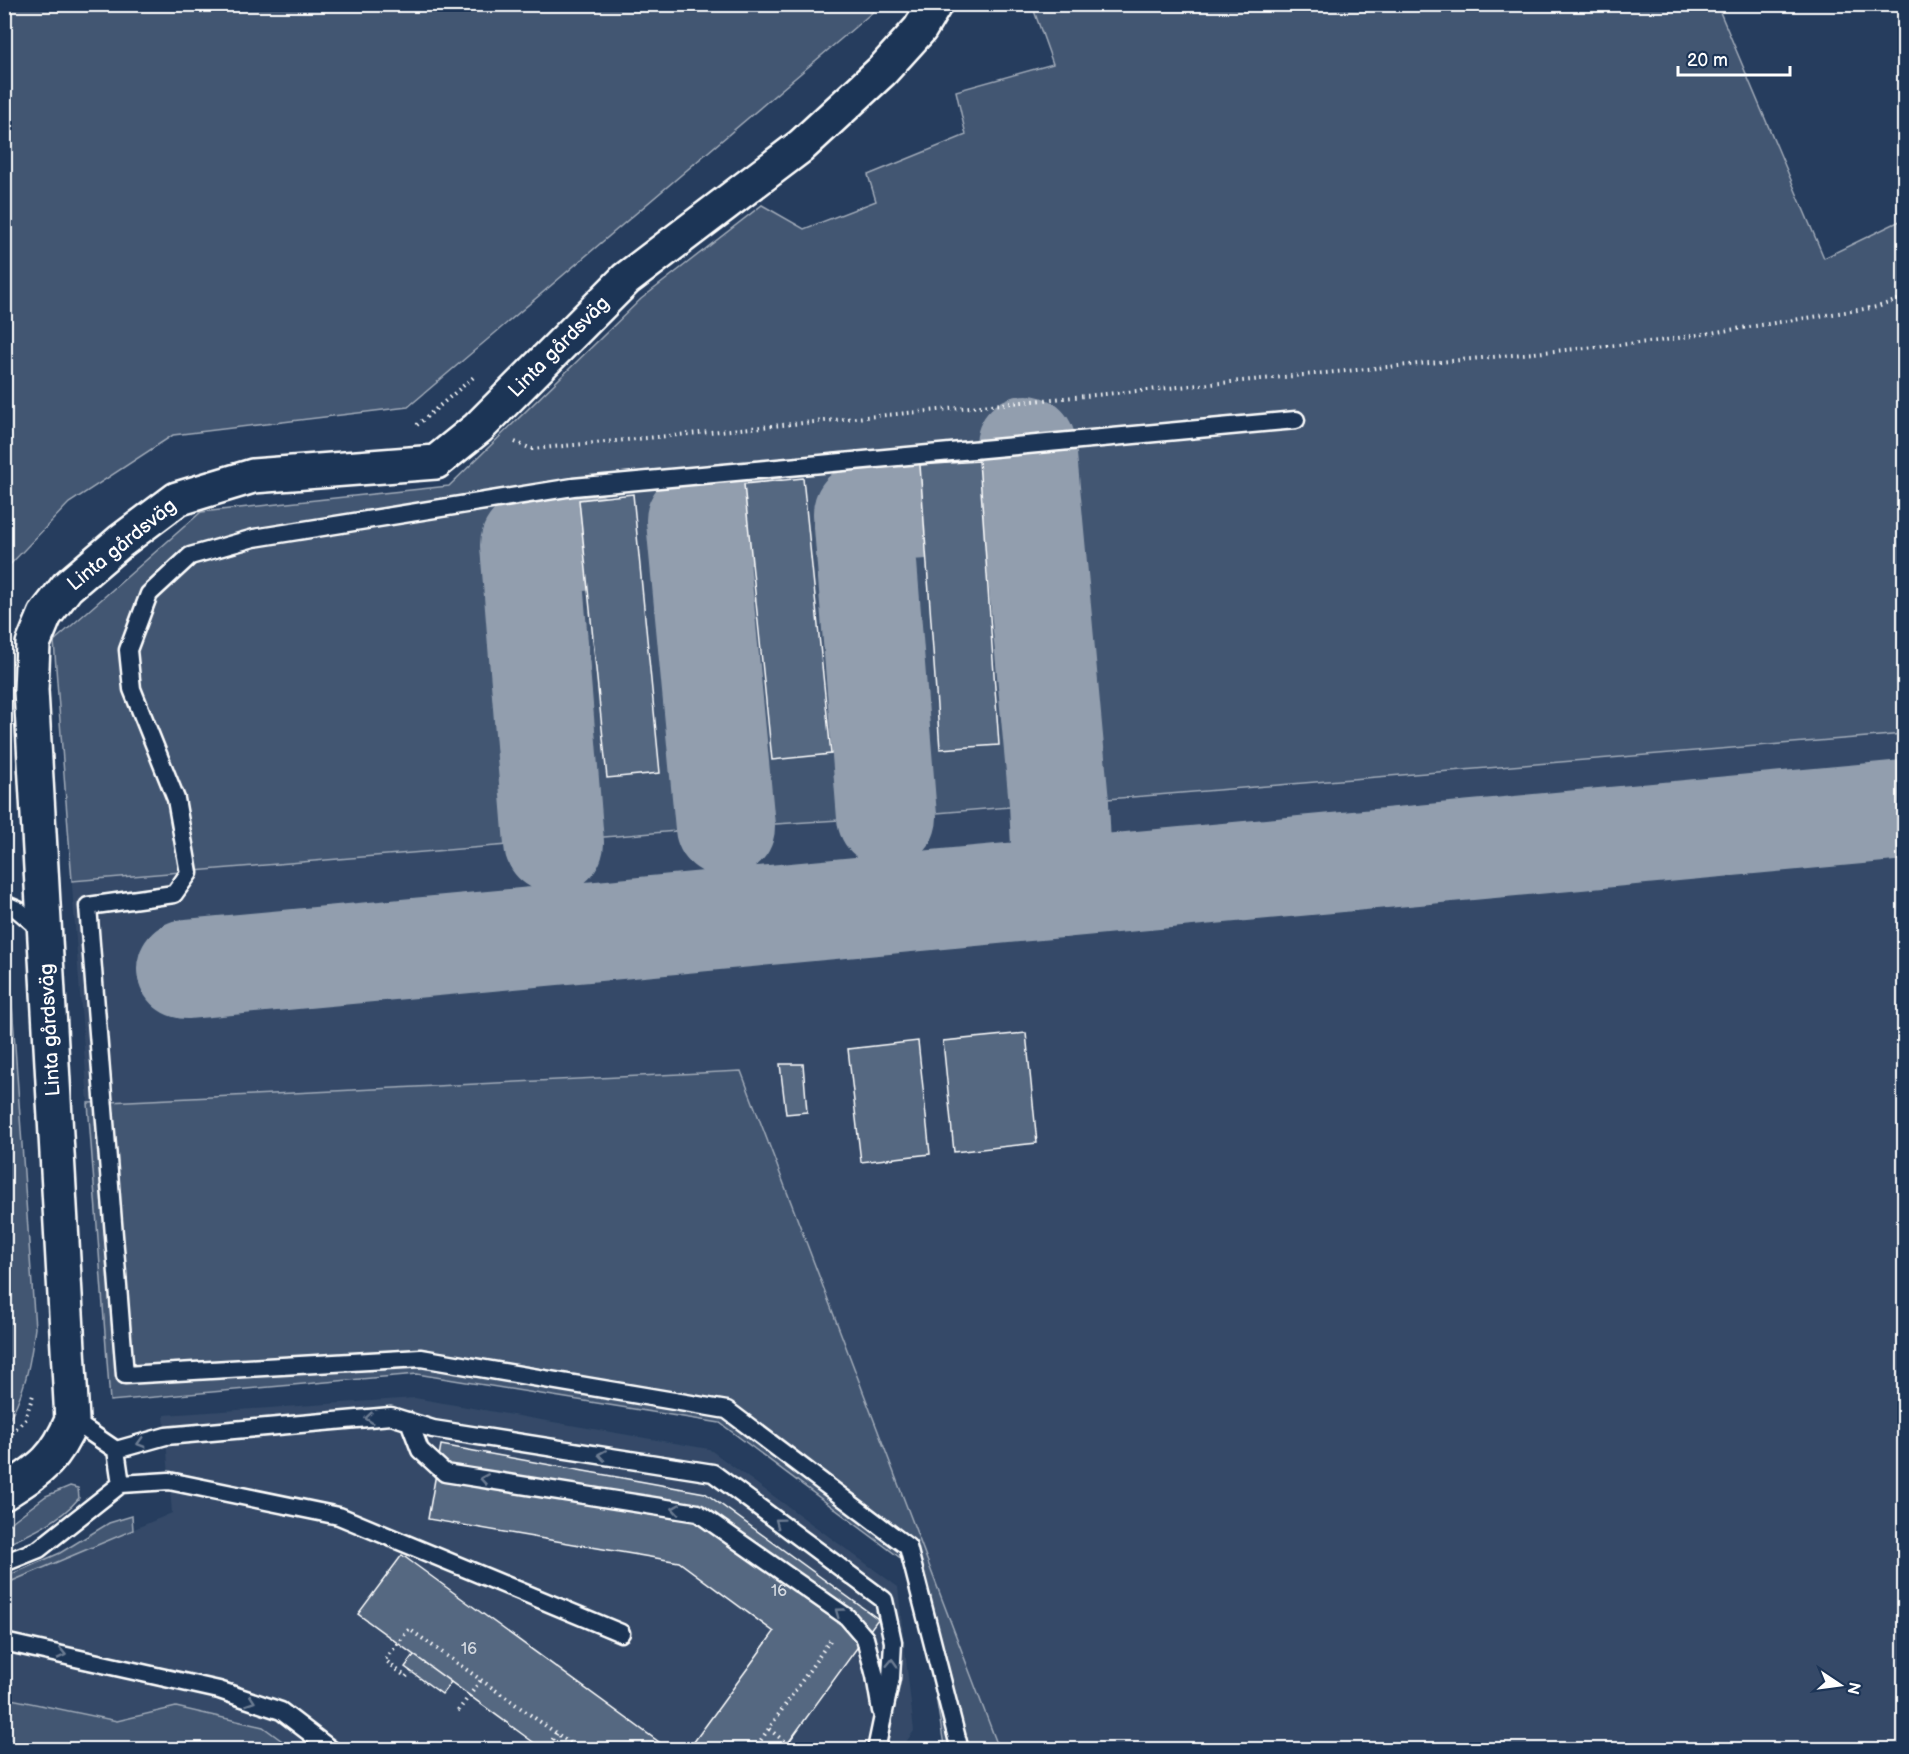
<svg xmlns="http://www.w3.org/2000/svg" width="1909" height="1754" viewBox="0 0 1909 1754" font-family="'Balsamiq Sans',sans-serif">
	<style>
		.built { fill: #344a68 }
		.green { fill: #425672; stroke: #a0aab8; stroke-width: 1.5 }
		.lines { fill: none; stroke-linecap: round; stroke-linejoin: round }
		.taxiway { stroke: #929eae; stroke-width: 100 }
		.building { fill: #556781; stroke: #fff; stroke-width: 1.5 }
		.service-casing { stroke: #fff; stroke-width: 21 }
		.minor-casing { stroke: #fff; stroke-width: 38 }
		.path { stroke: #fff; stroke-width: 4; stroke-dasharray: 1.5 4.5; stroke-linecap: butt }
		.service { stroke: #1d3557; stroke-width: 16 }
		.minor { stroke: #1d3557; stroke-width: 33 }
		.oneway { stroke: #6c7c92 }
		.labels { text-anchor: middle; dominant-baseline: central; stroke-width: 4.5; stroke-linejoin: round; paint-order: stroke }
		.number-label { font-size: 16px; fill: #d4d9e0 }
		.street-label { font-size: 20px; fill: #fff; stroke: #1d3557 }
	</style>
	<rect width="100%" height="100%" fill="#263d5e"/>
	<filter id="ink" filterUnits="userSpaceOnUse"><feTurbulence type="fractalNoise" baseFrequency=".0167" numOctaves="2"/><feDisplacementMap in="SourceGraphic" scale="12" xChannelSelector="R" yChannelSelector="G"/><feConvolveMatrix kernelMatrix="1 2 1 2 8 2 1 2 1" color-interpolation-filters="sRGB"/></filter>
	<g filter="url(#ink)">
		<path class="built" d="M1904 331V1749H941L944 1745 915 1569 720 1423 417 1374 110 1401 54 641 201 512Z
			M415 1398 709 1449 898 1587 914 1731 900 1750 293 1749 263 1727 176 1707 117 1721 6 1698 4 1584 172 1513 164 1415Z"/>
		<path class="green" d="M5 4H881V5L408 407 173 435 69 503 5 570Z
			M1032 5H1717L1824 258 1904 219V734L887 817 725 827 72 881 54 641 201 512 449 486 641 299 762 205 804 229 876 201 868 175 966 135 956 91 1053 64Z
			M4 891 35 1328C30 1364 25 1395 5 1426Z
			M741 1071 999 1749H941L944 1745 915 1569 720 1423 417 1374 110 1401 88 1103Z
			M70 1486 78 1488 79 1498C61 1520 31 1534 5 1545V1527L46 1496Z
			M132 1516 133 1530 5 1584V1577L60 1553 109 1523Z
			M5 1685 6 1698 117 1721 176 1707 263 1727 293 1749H5Z"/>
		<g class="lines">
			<path class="taxiway" d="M1026 445 1059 803 1063 888
				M887 817 863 513 923 509
				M725 827 696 520 747 515
				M554 843 530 545 583 541
				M187 969 1904 810"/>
		</g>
		<path class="building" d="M979 461 999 745 940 749 920 465Z
			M803 478 831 754 772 760 744 484Z
			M633 494 660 773 607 778 579 500Z
			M1026 1033 1037 1143 954 1152 943 1041Z
			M918 1041 930 1154 861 1162 848 1049Z
			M780 1064H803L807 1112 786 1114Z
			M441 1445 705 1493 878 1619 783 1750H688L774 1632 679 1562 428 1519Z
			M402 1555 670 1750H544L358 1614Z
			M414 1655 451 1682 442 1694 405 1667Z"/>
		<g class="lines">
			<g class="service-casing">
				<path id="service" d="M4 904 18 910 43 931
					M72 1420 116 1450 121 1484
					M409 1421 420 1450 445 1473 698 1513 847 1617 865 1638 875 1676 881 1711
					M116 1450 166 1436 391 1416 433 1429 713 1473 884 1600 893 1642 891 1678 876 1750
					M4 1563 39 1549 121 1484 169 1481 339 1516 621 1633
					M4 1642 219 1690 281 1711 332 1750
					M960 1750 908 1547 727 1410 421 1358 125 1375 88 906 174 894 189 873 176 799 132 689 128 650 149 594 190 556 254 538 573 487 1296 420"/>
			</g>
			<g class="minor-casing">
				<path id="minor" d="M4 1493C40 1469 55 1461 72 1420L31 690 33 644 45 615 67 587 121 541 177 499 253 476 436 462 478 428 626 279 801 146 882 71 920 29 935 4"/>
			</g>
			<path class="path" d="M417 425 476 375
				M515 442 532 449 1659 341 1877 307 1904 298
				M4 1442 25 1419 33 1395
				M411 1671 406 1677 385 1660 409 1629 580 1750
				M458 1711 481 1680
				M769 1729 795 1750
				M546 1750 557 1733
				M754 1750 831 1639"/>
			<use href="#service" class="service"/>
			<use href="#minor" class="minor"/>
		</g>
		<defs><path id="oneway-chevron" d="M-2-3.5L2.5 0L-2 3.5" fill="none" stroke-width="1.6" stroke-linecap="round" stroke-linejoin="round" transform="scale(1.5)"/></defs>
		<g class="oneway">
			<use href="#oneway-chevron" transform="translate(369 1418) rotate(175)"/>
			<use href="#oneway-chevron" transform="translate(141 1443) rotate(164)"/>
			<use href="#oneway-chevron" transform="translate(602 1455) rotate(-171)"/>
			<use href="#oneway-chevron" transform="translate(484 1479) rotate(-171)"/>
			<use href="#oneway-chevron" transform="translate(676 1509) rotate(-171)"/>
			<use href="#oneway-chevron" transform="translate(779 1522) rotate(-143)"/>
			<use href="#oneway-chevron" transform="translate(839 1612) rotate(-144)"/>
			<use href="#oneway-chevron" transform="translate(62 1654) rotate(13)"/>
			<use href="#oneway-chevron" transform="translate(892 1663) rotate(-88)"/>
			<use href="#oneway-chevron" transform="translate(251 1701) rotate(19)"/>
		</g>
	</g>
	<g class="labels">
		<g class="number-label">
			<text x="779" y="1591">16</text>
			<text x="469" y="1649">16</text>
		</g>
		<g class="street-label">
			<text transform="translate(559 347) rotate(-45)">Linta gårdsväg</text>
			<text transform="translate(122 545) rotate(-39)">Linta gårdsväg</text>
			<text transform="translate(50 1030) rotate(-93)">Linta gårdsväg</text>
		</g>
	</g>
	<rect width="1909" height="1754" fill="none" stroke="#1d3557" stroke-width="24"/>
	<rect x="12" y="12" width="1885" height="1730" fill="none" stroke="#fff" stroke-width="2" filter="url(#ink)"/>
	<g transform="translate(1840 1685) rotate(103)" stroke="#1d3557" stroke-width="4.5" paint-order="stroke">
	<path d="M0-4.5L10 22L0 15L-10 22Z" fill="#ffffff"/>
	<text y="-9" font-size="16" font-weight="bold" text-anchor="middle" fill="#ffffff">N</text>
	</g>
	<path d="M1678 66v9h112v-9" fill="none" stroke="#ffffff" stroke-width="3"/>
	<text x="1687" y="66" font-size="18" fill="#ffffff" stroke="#1d3557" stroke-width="4.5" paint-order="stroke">20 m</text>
</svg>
